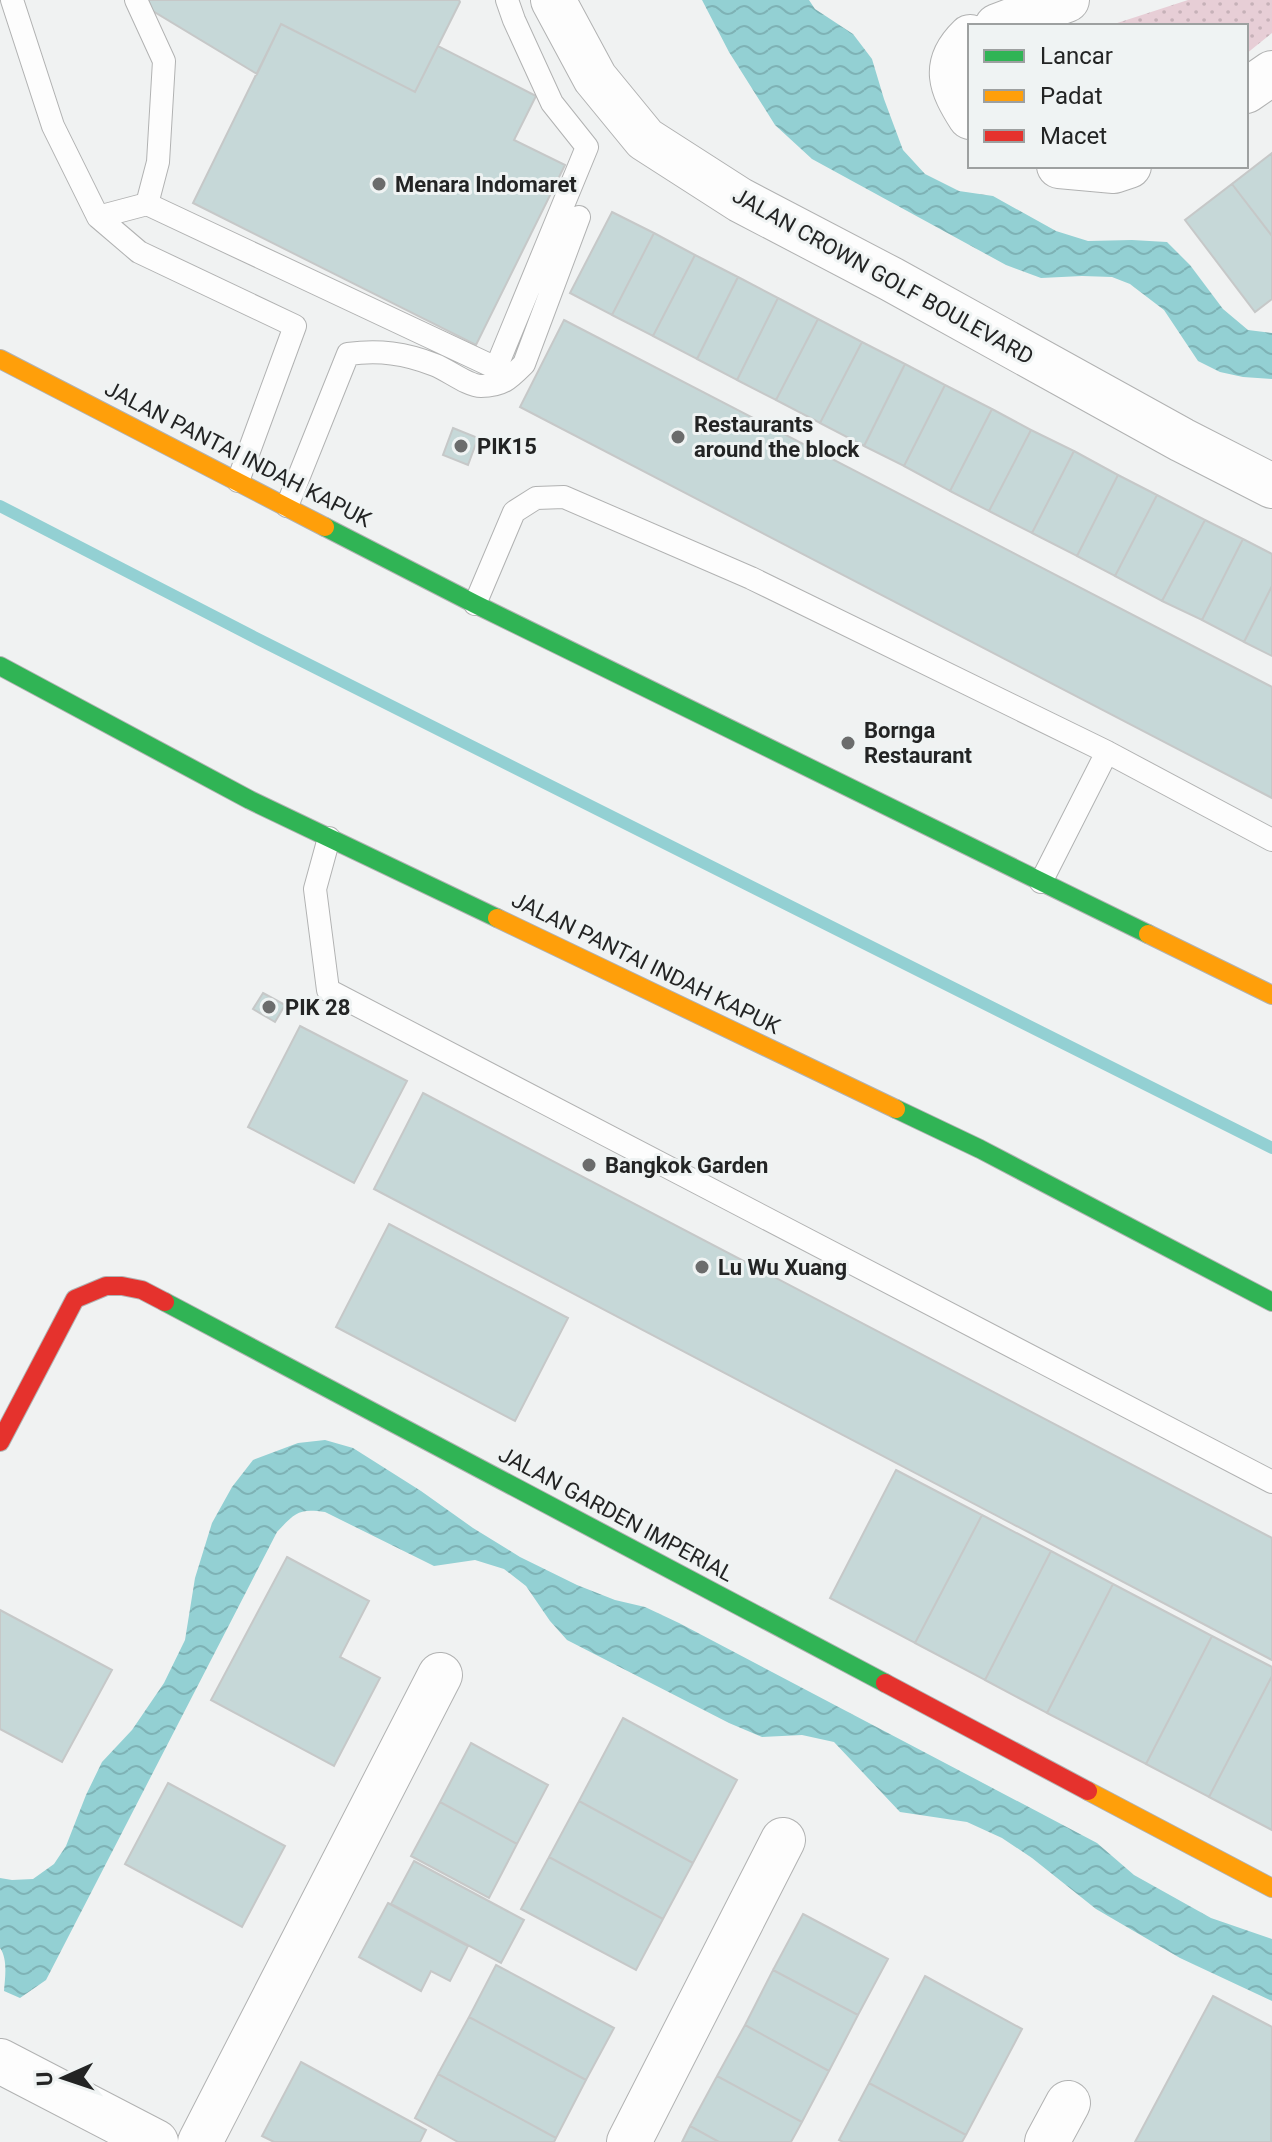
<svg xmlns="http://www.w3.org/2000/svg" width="1272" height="2142" viewBox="0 0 1272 2142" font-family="Roboto,sans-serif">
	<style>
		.park { fill: url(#park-dots) }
		.water { fill: url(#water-waves) }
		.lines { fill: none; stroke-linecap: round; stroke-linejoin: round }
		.stream { stroke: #93d0d3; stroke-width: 12 }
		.building { fill: #c6d8d8; stroke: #c6c8c8; stroke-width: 2 }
		.lane-casing { stroke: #b1b2b2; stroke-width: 24 }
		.street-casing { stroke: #b1b2b2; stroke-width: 46 }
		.fast-casing { stroke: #b1b2b2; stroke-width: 20 }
		.slow-casing { stroke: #b1b2b2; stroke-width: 20 }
		.jam-casing { stroke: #b1b2b2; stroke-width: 20 }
		.lane { stroke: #fdfdfd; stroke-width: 22 }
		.street { stroke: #fdfdfd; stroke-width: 44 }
		.fast { stroke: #30b455; stroke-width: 18 }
		.slow { stroke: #ff9f0a; stroke-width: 18 }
		.jam { stroke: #e5322d; stroke-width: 18 }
		.poi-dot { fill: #6b6c6c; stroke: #eff3f3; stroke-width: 3 }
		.labels { text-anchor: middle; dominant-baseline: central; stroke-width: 6; stroke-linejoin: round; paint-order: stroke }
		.poi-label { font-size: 22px; font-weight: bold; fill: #232424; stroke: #eff3f3; text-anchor: start }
		.street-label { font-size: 22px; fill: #232424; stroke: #eff3f3 }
	</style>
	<defs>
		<pattern id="park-dots" width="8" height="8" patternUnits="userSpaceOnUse" patternTransform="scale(2)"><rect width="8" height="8" fill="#e7ced6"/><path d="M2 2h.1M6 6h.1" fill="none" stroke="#c6b1b8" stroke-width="1.8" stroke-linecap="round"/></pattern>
		<pattern id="water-waves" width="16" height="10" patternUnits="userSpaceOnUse" patternTransform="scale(2)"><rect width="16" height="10" fill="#93d0d3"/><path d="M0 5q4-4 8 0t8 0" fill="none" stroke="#7eb2b5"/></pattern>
	</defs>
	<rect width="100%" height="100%" fill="#f0f2f2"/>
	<path class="park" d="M1188 0H1272V33L1246 54V26H1108Z"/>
	<path class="water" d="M702 0H809L815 9 853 34 872 59 884 99 903 150 925 174 959 191 993 196 1056 231 1088 241 1132 240 1167 242 1190 265 1223 309 1248 330 1272 333V379L1243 377 1220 372 1198 361 1164 310 1130 284 1112 277 1082 276 1041 278 1006 265 812 159 775 125 729 52Z
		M325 1440 353 1448 421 1491 473 1528 520 1557 577 1585 615 1600 645 1607 679 1623 1097 1843 1134 1875 1211 1918 1272 1939V2001L1180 1958 1096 1909 1032 1858 1002 1838 967 1822 900 1812 834 1742 802 1735 762 1737 729 1723 567 1640 550 1621 526 1586 504 1569 475 1560 434 1566 325 1512C298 1508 295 1513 277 1532L46 1980 20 1998 4 1991C5 1978 8 1959 0 1948V1878L12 1880 33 1879 54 1864 66 1846 86 1795 102 1762 132 1730 164 1683 185 1640 195 1578 212 1523 232 1487 253 1460 298 1443Z"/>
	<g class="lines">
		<path class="stream" d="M0 506 254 637 1272 1148"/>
	</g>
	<path class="building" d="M145 0H459L460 2 415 92 281 24 257 74 143 5Z
		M281 24 415 92 438 46 536 96 514 140 565 165 476 345 193 203Z
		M1272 153V236L1232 184Z
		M1232 184 1272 236V299L1255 312 1185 220Z
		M612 212 654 233 612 315 570 293Z
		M654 233 695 255 653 336 612 315Z
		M695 255 738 277 697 359 653 336Z
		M738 277 778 298 737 380 697 359Z
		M778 298 818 319 776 400 737 380Z
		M818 319 862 342 820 423 776 400Z
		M564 320 1272 687V798L520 407Z
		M862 342 905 364 864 446 820 423Z
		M905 364 945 385 904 466 864 446Z
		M945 385 992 409 950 491 904 466Z
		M992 409 1031 430 989 511 950 491Z
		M453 428 478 438 468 465 443 455Z
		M1031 430 1074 451 1032 533 989 511Z
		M1074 451 1118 475 1077 556 1032 533Z
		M1118 475 1157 495 1115 576 1077 556Z
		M1157 495 1205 520 1162 601 1115 576Z
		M1205 520 1243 539 1202 620 1162 601Z
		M1243 539 1272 554V586L1244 642 1202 620Z
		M1272 586V656L1244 642Z
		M263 993 285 1005 275 1022 253 1009Z
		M300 1026 407 1081 354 1183 248 1127Z
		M423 1093 1272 1538V1660L374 1189Z
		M389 1224 568 1318 515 1421 336 1327Z
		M896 1470 982 1515 915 1643 830 1598Z
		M982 1515 1051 1551 985 1680 915 1643Z
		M1051 1551 1113 1584 1047 1713 985 1680Z
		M287 1557 369 1601 340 1657 380 1678 334 1766 211 1700Z
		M1113 1584 1212 1636 1146 1764 1047 1713Z
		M0 1610 112 1670 62 1762 0 1729Z
		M1212 1636 1272 1667V1676L1209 1797 1146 1764Z
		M1272 1676V1830L1209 1797Z
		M623 1718 737 1780 693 1863 579 1801Z
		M471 1743 548 1785 517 1844 440 1802Z
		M168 1783 285 1846 242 1927 125 1864Z
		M579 1801 693 1863 663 1919 549 1857Z
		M440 1802 517 1844 489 1898 411 1856Z
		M549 1857 663 1919 636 1970 521 1909Z
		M414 1861 524 1920 501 1963 391 1904Z
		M388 1903 468 1946 450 1981 431 1971 421 1991 359 1957Z
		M803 1914 888 1959 858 2015 773 1970Z
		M496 1965 614 2028 586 2080 469 2017Z
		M773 1970 858 2015 829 2071 745 2025Z
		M925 1976 1022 2029 966 2135 869 2083Z
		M1213 1996 1272 2027 1271 2142H1135Z
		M469 2017 586 2080 556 2138 438 2074Z
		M745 2025 829 2071 802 2122 717 2076Z
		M301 2062 426 2130 420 2142H274L262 2136Z
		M438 2074 556 2138 554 2142H458L415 2118Z
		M717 2076 802 2122 791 2142H719L690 2126Z
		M869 2083 966 2135 962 2142H843L839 2140Z
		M690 2126 719 2142H682Z"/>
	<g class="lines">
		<g class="lane-casing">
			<path id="lane" d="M12 0 53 126 98 217 139 252 295 326 238 481
				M147 204 496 368 587 147 552 103 514 20 507 0
				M98 217 147 204 158 162 164 61 136 0
				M287 506 348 354C379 350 405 353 435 365 448 370 468 386 481 386 503 386 510 378 524 364L579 217
				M475 604 514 512 536 498 564 497 751 578 1107 752 1272 840
				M329 838 315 889 328 990 1272 1482
				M1041 882 1107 752"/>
		</g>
		<g class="street-casing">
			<path id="street" d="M553 0 595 78 645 139 740 200 891 279 1182 440 1272 486
				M997 26 1067 0
				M970 37C941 65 951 87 970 117
				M1246 91 1272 73
				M1059 166 1114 171 1129 166
				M0 2061 156 2142
				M200 2142 440 1675
				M629 2142 783 1840
				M1047 2142 1068 2103"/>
		</g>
		<g class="fast-casing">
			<path id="fast" d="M325 527 475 604 1148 934
				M0 666 250 800 497 918
				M896 1109 980 1149 1272 1302
				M165 1302 885 1683"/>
		</g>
		<g class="slow-casing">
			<path id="slow" d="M0 359 325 527
				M497 918 896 1109
				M1148 934 1272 995
				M1088 1791 1272 1888"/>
		</g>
		<g class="jam-casing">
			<path id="jam" d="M0 1442 75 1299 106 1286H122L142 1290 165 1302
				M885 1683 1088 1791"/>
		</g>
		<use href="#lane" class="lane"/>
		<use href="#street" class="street"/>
		<use href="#fast" class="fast"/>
		<use href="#slow" class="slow"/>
		<use href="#jam" class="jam"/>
	</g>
	<g class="poi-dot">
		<circle cx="379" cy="184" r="8"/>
		<circle cx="678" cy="437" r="8"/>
		<circle cx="461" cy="446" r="8"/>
		<circle cx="848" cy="743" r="8"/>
		<circle cx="269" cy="1007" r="8"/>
		<circle cx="589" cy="1165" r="8"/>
		<circle cx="702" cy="1267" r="8"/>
	</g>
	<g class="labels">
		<g class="poi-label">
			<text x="395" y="184">Menara Indomaret</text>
			<text x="694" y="424">Restaurants<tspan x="694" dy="25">around the block</tspan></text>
			<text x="477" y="446">PIK15</text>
			<text x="864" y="730">Bornga<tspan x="864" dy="25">Restaurant</tspan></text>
			<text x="285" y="1007">PIK 28</text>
			<text x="605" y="1165">Bangkok Garden</text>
			<text x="718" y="1267">Lu Wu Xuang</text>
		</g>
		<g class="street-label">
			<text transform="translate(883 276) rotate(29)">JALAN CROWN GOLF BOULEVARD</text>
			<text transform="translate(238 454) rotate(27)">JALAN PANTAI INDAH KAPUK</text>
			<text transform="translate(646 963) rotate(26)">JALAN PANTAI INDAH KAPUK</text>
			<text transform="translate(616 1514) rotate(28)">JALAN GARDEN IMPERIAL</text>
		</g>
	</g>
	<rect x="968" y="24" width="280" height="144" fill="#eff3f3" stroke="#9da0a0" stroke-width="2"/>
	<rect x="984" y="50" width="40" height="12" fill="#30b455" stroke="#9da0a0" stroke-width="2"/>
	<text x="1040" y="64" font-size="24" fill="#232424">Lancar</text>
	<rect x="984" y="90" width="40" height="12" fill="#ff9f0a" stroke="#9da0a0" stroke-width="2"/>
	<text x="1040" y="104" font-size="24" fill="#232424">Padat</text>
	<rect x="984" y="130" width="40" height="12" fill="#e5322d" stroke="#9da0a0" stroke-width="2"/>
	<text x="1040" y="144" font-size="24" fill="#232424">Macet</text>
	<g transform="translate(64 2078) rotate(267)" stroke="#eff3f3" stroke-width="6" paint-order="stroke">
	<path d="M0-6L14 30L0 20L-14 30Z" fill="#232424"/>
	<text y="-12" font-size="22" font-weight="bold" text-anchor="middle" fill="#232424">U</text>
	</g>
</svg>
